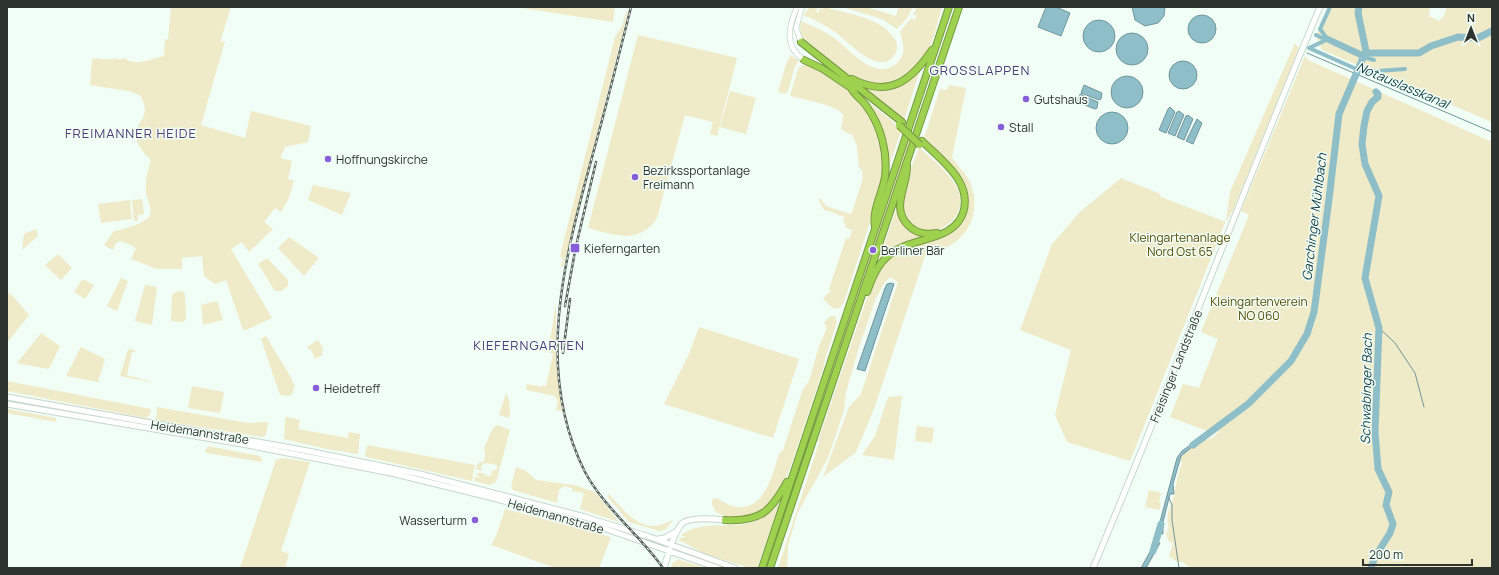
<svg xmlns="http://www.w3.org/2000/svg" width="1499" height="575" viewBox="0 0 1499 575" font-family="Manrope,sans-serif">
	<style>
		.green { fill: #efeac7 }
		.water { fill: #8ebfc9; stroke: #71959b }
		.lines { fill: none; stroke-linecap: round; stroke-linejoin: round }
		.stream { stroke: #71959b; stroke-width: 1 }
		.canal { stroke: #8ebfc9; stroke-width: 4 }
		.river { stroke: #8ebfc9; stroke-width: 7 }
		.tertiary-casing { stroke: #c6d7cc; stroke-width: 6 }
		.secondary-casing { stroke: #c6d7cc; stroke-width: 7 }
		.motorway-casing { stroke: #769a43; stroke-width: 8 }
		.tertiary { stroke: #fff; stroke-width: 4.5 }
		.secondary { stroke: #fff; stroke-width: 5 }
		.motorway { stroke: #9ed14d; stroke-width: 6 }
		.rail-casing { stroke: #5b635e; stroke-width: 2.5 }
		.rail { stroke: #f1fef5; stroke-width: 1; stroke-dasharray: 3; stroke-linecap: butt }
		.motorway-bridge-casing { stroke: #769a43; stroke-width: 8; stroke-linecap: butt }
		.motorway-bridge { stroke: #9ed14d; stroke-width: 6 }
		.poi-dot { fill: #875ed8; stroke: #f1fef5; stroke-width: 1.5 }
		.labels { text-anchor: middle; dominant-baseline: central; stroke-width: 3; stroke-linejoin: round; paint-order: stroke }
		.poi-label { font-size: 12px; fill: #2d3430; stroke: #f1fef5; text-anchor: start }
		.park-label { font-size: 12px; fill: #574d07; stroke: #f1fef5 }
		.street-label { font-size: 12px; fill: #2d3430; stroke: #f1fef5 }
		.neighbourhood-label { font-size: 13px; letter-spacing: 1px; fill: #4e3b77; stroke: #f1fef5 }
		.water-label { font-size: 13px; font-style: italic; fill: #103d46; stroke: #f1fef5 }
	</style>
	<rect width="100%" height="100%" fill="#f1fef5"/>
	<path class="green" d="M171 7H231L220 42 225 41 201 125 245 138 251 111 311 126 308 142 285 147 281 156V158L292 161 288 179 294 180 289 198 281 212 275 208 264 222 273 229 249 252 242 242 231 249 272 318 246 330H243L226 280 215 284 204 276 202 256 182 258V269H157L131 259 136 248C130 245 124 240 117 242L113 250 104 245 114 231C121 231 148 222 150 215 153 208 146 198 146 191 145 180 148 170 151 160 142 152 132 140 138 127 140 121 145 117 145 110 145 105 142 99 140 95L128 91 90 85 92 59C101 57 108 61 117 58L118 60 124 58C136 67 151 59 164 56L165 39 168 40Z
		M515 7H615L613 22Z
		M810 7H817L816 12 819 13V9H823L824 7C847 14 883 17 896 41 898 47 897 53 892 58 876 74 848 41 835 32 825 25 814 19 803 15Z
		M842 7H866L896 16 899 7H913L907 18 897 29 882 19Z
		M917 7H942C936 26 932 51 918 66 909 78 886 88 872 85 855 81 816 55 805 42 801 36 799 29 801 21 812 26 824 30 834 38 850 49 875 83 897 63 907 53 903 43 900 32L911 18 914 20 916 18 917 15H913Z
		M1330 7H1430L1429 16 1439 21 1444 16 1447 7H1492V122L1322 50 1316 36Z
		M626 12H628L563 267 561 266 563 258 560 257 561 252 615 37 622 26Z
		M638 35 737 58 717 136 710 134 713 122 685 115 657 218C639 245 614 235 588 228Z
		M1295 43 1299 48 1233 210 1225 223 1130 461 1067 442 1055 415 1071 350 1020 330 1052 244 1080 212 1121 178 1160 194 1161 197 1226 222 1230 192Z
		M791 55 799 61 795 66 788 91 785 94 778 92 786 64Z
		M1305 56 1308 60 1492 142V568H1190L1183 562H1177L1169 556 1173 543 1169 542 1166 534 1169 528C1164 514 1173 504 1175 491 1177 481 1178 473 1182 463L1179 458 1197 443 1214 437 1231 415 1210 432 1170 417 1183 384 1199 388 1218 339 1201 332 1249 215 1241 211Z
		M804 64 818 69 850 92 870 113 881 143 884 168 878 198 844 302 840 308 834 309 823 299 827 294 831 292 829 289 846 238 849 239 852 230 846 228 843 219 844 217 842 215 840 216 833 212 824 210 818 199H821L826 206 850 214 852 213 863 178 862 170 859 168 857 146 852 134H849L841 129C841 125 844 119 843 115 839 105 800 99 790 96L798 69Z
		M920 71 904 120 858 85C884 88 900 92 920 71Z
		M949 85 966 88 952 157C957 166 965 172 970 182 980 206 973 233 949 246 942 250 934 251 926 253L875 406 856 452 823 477 849 407 861 394 898 282 890 277 885 282 876 298 859 347 846 392 844 410 828 458 798 512 788 546 787 568H778L818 446 820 442 818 441 874 277 889 258 960 223 964 188 924 138 940 89 947 90Z
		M730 91 756 98 746 134 720 127Z
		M860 96 890 119 901 131 888 169 885 144Z
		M909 138 911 139 767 568H766Z
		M919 147C930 158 947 170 956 186 976 222 918 252 903 214 897 198 914 163 919 147Z
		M313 185 351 193 342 215 308 200Z
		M142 199 144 214 138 215V221H134L132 200Z
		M130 200 132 219 101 223 98 204Z
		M898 204 903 221 930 236 914 240 878 263Z
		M36 229 38 236 22 250 24 234Z
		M289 237 319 258 304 276 278 248Z
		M58 254 72 268 61 280 45 265Z
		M267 258 288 280V286L281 291H275L258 264Z
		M121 278 128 281 117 311 107 306Z
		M84 280 94 285 85 299 74 292 81 281Z
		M145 285 157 287 152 325 135 321Z
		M182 291 185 294 186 319 183 322 171 321 172 295 175 292Z
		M10 293 29 315 7 343V296Z
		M217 301 223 320 203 325 201 305Z
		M556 303V358L562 411 556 410 558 399 555 398V396L526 390 527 384 541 387V386H546L553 354 543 350 548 346 550 341Z
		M830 316H835L837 322 826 356 822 372 790 468 784 483 767 509 747 518H729L716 512 712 505V500L714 498C719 498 728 506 736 507 765 511 772 475 779 454L783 450 803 389 809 381 819 346 827 328 824 323Z
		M699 327 799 359 773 438 664 404 689 354Z
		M41 333 60 346 50 367 48 369 17 363Z
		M266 336 293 381 291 382 295 384 292 394 289 396 280 395 261 339Z
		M318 340 323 348 322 355 315 359 311 349 309 350 307 347Z
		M81 347 105 359 98 382 66 376Z
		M128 349 135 350V352H132L127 375 155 383 120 376Z
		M7 381 151 409 150 414 146 418 7 391Z
		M192 386 224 392 220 413 188 408Z
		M506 393 509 400 510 416 508 418 499 415Z
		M902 396 894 460 862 455 875 436 888 397Z
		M157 407 248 423 268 422 266 435 263 437 156 420Z
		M7 409 56 418V422L7 413Z
		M287 417 300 420 298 429 348 438 349 432 360 434 358 454 327 449 284 439 285 418Z
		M497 425 510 430 496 482 490 485 474 481 475 477 481 478 476 475 478 473H483L486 476H491L492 471 497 469V465L486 463 482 465 481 471 476 469 478 463 484 462 485 454 484 448 493 428Z
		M917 426 934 428 932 443 915 441Z
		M367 445 475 465 472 481 367 457 365 455Z
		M208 446 260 456 262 460V462L207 453 205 451Z
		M284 458 310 462 281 551 289 554 285 568H240L276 460Z
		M516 467 526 471 536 480 574 485 595 492 619 522 580 509 584 493 572 491V488L564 486 559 490 557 503 513 490 511 487Z
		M1149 490 1161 493 1159 502 1161 503 1160 510 1145 507Z
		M609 494C620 506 635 527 655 526 661 525 668 522 673 520L666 529 659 531 629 522 607 496Z
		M780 501 757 568H749L703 553 679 540 680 538 686 537 681 535C704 518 738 532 762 518 769 514 774 507 780 501Z
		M505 509 611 537 599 568H555L491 545 496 536Z
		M678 559 680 560 706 568H671L672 564Z"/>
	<path class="water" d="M1046 7H1056L1070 13 1061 36 1038 27Z
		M1132 7H1165L1164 16 1158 23 1145 26 1135 20Z
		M1188 29a14 14 0 1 1 28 0a14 14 0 1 1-28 0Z
		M1083 36a16 16 0 1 1 32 0a16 16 0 1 1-32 0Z
		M1116 49a16 16 0 1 1 32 0a16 16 0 1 1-32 0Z
		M1169 75a14 14 0 1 1 28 0a14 14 0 1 1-28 0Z
		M1111 92a16 16 0 1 1 32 0a16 16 0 1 1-32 0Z
		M1084 85 1102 93 1101 99 1099 100 1081 93Z
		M1080 94 1098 102 1097 108 1095 109 1077 102Z
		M1170 107 1175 112 1166 133 1159 130 1168 109Z
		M1179 111 1184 115 1175 136 1168 133 1177 112Z
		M1096 128a16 16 0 1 1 32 0a16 16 0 1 1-32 0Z
		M1188 115 1193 119 1184 140 1177 137 1186 116Z
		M1197 119 1202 123 1193 144 1186 141Z
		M891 283 894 284 865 371 857 369 885 288 887 284Z
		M1200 438 1202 442 1197 443 1181 456 1173 484 1174 494H1170L1163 522V534L1157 533 1177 458 1182 451Z
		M1155 543H1160L1146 568H1141Z"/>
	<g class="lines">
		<path class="stream" d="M1307 53 1492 132
			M1363 60 1367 59
			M1359 67 1360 71
			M1379 328 1395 343 1415 373 1424 407
			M1169 498 1172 505V520L1179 568"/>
		<path class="canal" d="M1330 7 1320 29 1326 37 1365 55
			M1316 35 1360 56 1374 60
			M1309 48 1363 72 1405 69
			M1309 48 1324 41"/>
		<path class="river" d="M1365 53H1419L1431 46 1458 37 1478 38 1492 31
			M1193 445 1248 404 1291 361 1307 334 1314 312 1329 199 1339 114 1366 51 1358 13 1359 7
			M1153 551 1161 524
			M1371 568 1375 557 1390 533 1393 524 1386 505 1389 492 1378 469 1375 432 1379 328 1365 278 1379 196 1365 164 1362 144 1364 126 1367 111 1372 102 1378 97V94L1376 92"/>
		<g class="tertiary-casing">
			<path id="tertiary" d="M797 7C789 26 783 46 804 60
				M801 42 796 28 802 7"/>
		</g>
		<g class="secondary-casing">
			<path id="secondary" d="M7 397 308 451 420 474 585 517 647 536 735 568
				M7 404 242 444 391 473 489 497 606 529 718 568
				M658 539 665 538 677 531
				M664 568C667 558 675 527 684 522 696 517 713 519 725 520
				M1093 568C1172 382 1241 193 1320 7"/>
		</g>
		<g class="motorway-casing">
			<path id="motorway" d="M801 42 902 122
				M804 60 823 69 854 90
				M852 79C889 98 911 81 932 50
				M851 88C855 96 863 100 867 107 881 126 888 153 885 177 882 194 872 210 875 227
				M907 165C908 186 889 209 910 227 918 234 927 235 937 233
				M867 292C872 278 877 265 889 255 904 243 921 242 939 235 950 231 959 224 963 213 973 182 941 160 922 141
				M725 520C761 522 771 511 787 482
				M762 568 949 7
				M770 568 959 7"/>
		</g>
		<use href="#tertiary" class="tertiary"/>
		<use href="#secondary" class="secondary"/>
		<use href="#motorway" class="motorway"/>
		<g class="rail-casing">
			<path id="rail" d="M631 7C620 51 609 95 597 139 568 246 531 366 585 472 605 509 639 534 663 568
				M565 306 576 246 596 162
				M563 353 570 299"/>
		</g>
		<use href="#rail" class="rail"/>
		<g class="motorway-bridge-casing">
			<path id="motorway-bridge" d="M899 125 920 145"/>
		</g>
		<use href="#motorway-bridge" class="motorway-bridge"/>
	</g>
	<g class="poi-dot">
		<circle cx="1026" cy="99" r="4"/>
		<circle cx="1001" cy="127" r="4"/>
		<circle cx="328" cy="159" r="4"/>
		<circle cx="635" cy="177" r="4"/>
		<rect x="570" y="243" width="10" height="10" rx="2"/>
		<circle cx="873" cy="250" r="4"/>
		<circle cx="316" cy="388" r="4"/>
		<circle cx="475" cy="520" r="4"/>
	</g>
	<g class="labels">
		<g class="poi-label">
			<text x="1034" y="99">Gutshaus</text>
			<text x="1009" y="127">Stall</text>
			<text x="336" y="159">Hoffnungskirche</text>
			<text x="643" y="170">Bezirkssportanlage<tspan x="643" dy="14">Freimann</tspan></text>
			<text x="584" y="248">Kieferngarten</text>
			<text x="881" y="250">Berliner Bär</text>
			<text x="324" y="388">Heidetreff</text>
			<text x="467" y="520" text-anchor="end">Wasserturm</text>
		</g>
		<g class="park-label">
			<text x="1180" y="237">Kleingartenanlage<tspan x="1180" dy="14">Nord Ost 65</tspan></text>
			<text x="1259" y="301">Kleingartenverein<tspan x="1259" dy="14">NO 060</tspan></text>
		</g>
		<g class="street-label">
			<text transform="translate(1176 366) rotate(-68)">Freisinger Landstraße</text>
			<text transform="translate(200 432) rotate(9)">Heidemannstraße</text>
			<text transform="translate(556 516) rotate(16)">Heidemannstraße</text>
		</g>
		<g class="neighbourhood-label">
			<text x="980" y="70">GROSSLAPPEN</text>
			<text x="131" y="133">FREIMANNER HEIDE</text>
			<text x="529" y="345">KIEFERNGARTEN</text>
		</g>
		<g class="water-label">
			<text transform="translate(1403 85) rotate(23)">Notauslasskanal</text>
			<text transform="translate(1314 217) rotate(-83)">Garchinger Mühlbach</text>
			<text transform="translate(1366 389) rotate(-89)">Schwabinger Bach</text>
		</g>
	</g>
	<rect width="1499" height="575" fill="none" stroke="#2d3430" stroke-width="16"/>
	<g transform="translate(1471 28)" stroke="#f1fef5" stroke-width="3" paint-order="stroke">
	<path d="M0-3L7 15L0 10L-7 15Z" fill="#2d3430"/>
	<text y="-6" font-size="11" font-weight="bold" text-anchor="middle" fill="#2d3430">N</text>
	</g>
	<path d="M1363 559v6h109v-6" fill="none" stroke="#2d3430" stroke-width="2"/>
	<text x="1369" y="559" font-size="12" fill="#2d3430" stroke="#f1fef5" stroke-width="3" paint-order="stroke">200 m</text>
</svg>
